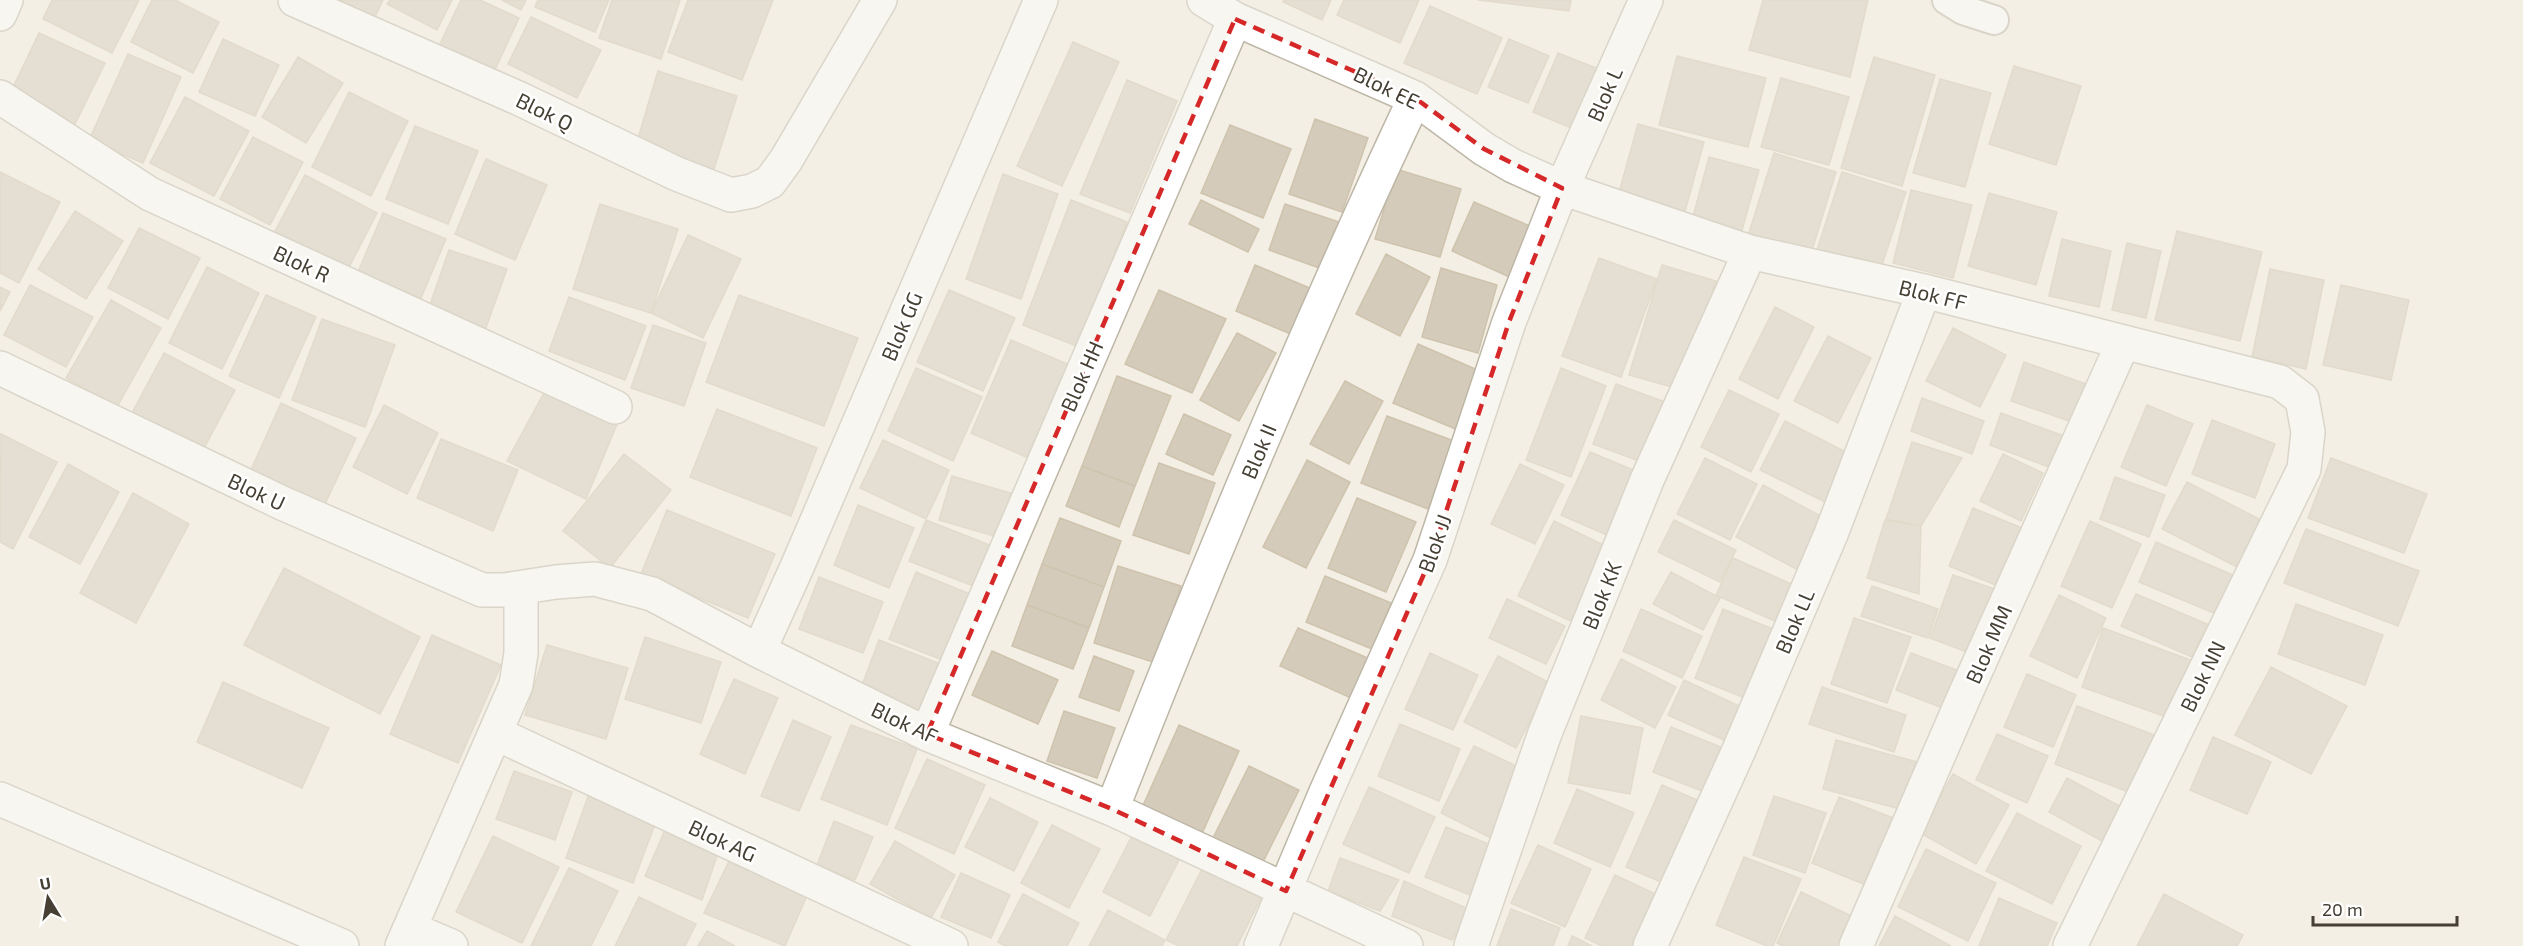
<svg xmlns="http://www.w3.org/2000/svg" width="2523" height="946" viewBox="0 0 2523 946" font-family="'Exo 2',sans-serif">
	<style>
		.building { fill: #d4cbba; stroke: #cfc3ad; stroke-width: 1.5 }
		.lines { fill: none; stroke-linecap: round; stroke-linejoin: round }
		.service-casing { stroke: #beb7a7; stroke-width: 32 }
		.minor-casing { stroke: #beb7a7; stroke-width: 36 }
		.service { stroke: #fff; stroke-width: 28 }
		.minor { stroke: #fff; stroke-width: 33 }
		.marked { fill: none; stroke: #d62828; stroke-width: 4.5; stroke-dasharray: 12 8; stroke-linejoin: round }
		.labels { text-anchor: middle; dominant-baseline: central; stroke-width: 5; stroke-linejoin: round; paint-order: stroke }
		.street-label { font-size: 21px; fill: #453f34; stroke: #fff }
	</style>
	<rect width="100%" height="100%" fill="#f3efe5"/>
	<path class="building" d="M52 0H139L112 53 43 19Z
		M152 0H175L219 22 193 73 131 42Z
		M320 0H383L371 25Z
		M390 0H452L437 30 387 4Z
		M461 0H480L519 18 494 72 439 46Z
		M502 0H526L521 10Z
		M538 0H609L595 32 535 7Z
		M612 0H680L661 59 599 38Z
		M688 0H773L742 80 668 52Z
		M1284 0H1331L1322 20 1283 2Z
		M1344 0H1419L1400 43 1337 15Z
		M1478 0H1571L1569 11Z
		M1763 0H1868L1850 77 1749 50Z
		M1430 6 1502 38 1477 94 1404 63Z
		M531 17 601 50 577 98 508 64Z
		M39 33 105 63 74 126 9 96Z
		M223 39 279 65 255 116 199 92Z
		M1509 39 1549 56 1528 103 1488 87Z
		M1073 42 1119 62 1062 186 1017 166Z
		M1558 53 1601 70 1576 130 1533 112Z
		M128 54 181 77 143 163 89 140Z
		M1677 56 1766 78 1748 147 1659 125Z
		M298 57 343 83 306 143 262 117Z
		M1874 57 1935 75 1902 186 1841 168Z
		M2014 66 2081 86 2056 165 1989 144Z
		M658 71 737 96 714 169 636 145Z
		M1781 78 1849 97 1829 165 1761 147Z
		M1940 79 1991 93 1965 187 1913 173Z
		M1127 80 1177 101 1130 213 1080 194Z
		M349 92 408 121 371 196 312 167Z
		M185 97 249 131 214 196 150 163Z
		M1315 119 1368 138 1342 212 1289 194Z
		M1638 124 1704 142 1684 215 1618 196Z
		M1230 125 1291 149 1263 218 1201 193Z
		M415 126 478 151 448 224 386 199Z
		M253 137 303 162 270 225 220 199Z
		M1774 153 1836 172 1810 257 1747 239Z
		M1709 157 1759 170 1740 237 1691 224Z
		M486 159 547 185 515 260 455 234Z
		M1396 169 1461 189 1440 257 1375 239Z
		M0 172 60 202 19 283 0 273Z
		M1842 172 1906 192 1880 271 1817 250Z
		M1003 174 1058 194 1021 299 966 279Z
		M305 175 377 213 347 271 274 233Z
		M1911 190 1972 205 1953 278 1893 263Z
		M1989 193 2057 212 2036 285 1968 266Z
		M1071 200 1127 222 1079 347 1023 325Z
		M1201 200 1259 229 1248 252 1189 224Z
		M1474 202 1539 230 1516 280 1452 251Z
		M600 204 678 229 651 313 573 289Z
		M1285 204 1339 222 1322 269 1269 250Z
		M75 211 123 241 86 299 38 269Z
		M383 213 446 239 421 298 358 272Z
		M139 228 200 258 168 319 108 288Z
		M2177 231 2262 252 2240 341 2155 320Z
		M688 235 741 259 703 338 651 313Z
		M2062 239 2111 251 2099 307 2049 296Z
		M2127 243 2161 251 2146 318 2112 310Z
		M449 250 507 269 483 336 426 316Z
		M1386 254 1430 277 1400 336 1356 314Z
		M1599 258 1657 279 1621 377 1562 356Z
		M1255 265 1312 289 1293 335 1236 311Z
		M1662 265 1716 281 1683 390 1629 375Z
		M207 267 259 293 222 369 169 343Z
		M1441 268 1497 285 1478 353 1422 337Z
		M2270 269 2324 280 2306 369 2252 357Z
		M30 285 93 317 66 367 4 335Z
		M2341 285 2409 300 2391 380 2323 365Z
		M0 287 10 292 0 311Z
		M949 290 1015 318 983 391 917 362Z
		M1159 290 1226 319 1192 393 1125 364Z
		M266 295 316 317 279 398 229 376Z
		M739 295 858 338 824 426 706 382Z
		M569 297 646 326 625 380 549 351Z
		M111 300 161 328 117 407 66 378Z
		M1775 307 1814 327 1778 399 1739 379Z
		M322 319 395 345 365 427 292 400Z
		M653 325 706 343 684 406 631 388Z
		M1953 328 2006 355 1980 407 1926 381Z
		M1237 333 1276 353 1239 421 1200 400Z
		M1828 336 1871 358 1838 423 1794 401Z
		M1011 340 1074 367 1033 460 971 433Z
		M1418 344 1482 372 1458 430 1393 403Z
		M164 353 235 390 203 450 132 413Z
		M2024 362 2089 385 2075 423 2011 401Z
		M916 368 982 397 953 461 888 431Z
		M1561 368 1606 386 1571 477 1526 460Z
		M1117 376 1171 396 1135 486 1082 466Z
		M1345 381 1383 401 1349 464 1310 444Z
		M1616 384 1665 402 1642 462 1593 444Z
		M1729 390 1779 414 1751 472 1701 447Z
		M545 391 618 422 586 499 507 461Z
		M1922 398 1984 421 1972 454 1911 431Z
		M281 403 356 438 324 506 250 472Z
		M384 405 438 433 407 494 353 467Z
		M2147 405 2193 424 2166 486 2121 467Z
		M717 409 817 448 791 516 690 477Z
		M2001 413 2067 437 2054 469 1990 445Z
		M1184 414 1231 435 1213 475 1166 454Z
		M1387 416 1454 441 1428 509 1361 483Z
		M2212 420 2275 444 2255 498 2192 474Z
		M1785 421 1854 456 1829 504 1760 470Z
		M1 434 57 462 13 549 0 542Z
		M441 439 518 470 493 531 417 498Z
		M883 440 949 470 926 519 860 488Z
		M1912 442 1962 458 1921 526 1886 519Z
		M1590 452 1638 472 1609 536 1561 515Z
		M624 454 671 490 610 568 563 531Z
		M2003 454 2043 473 2021 521 1980 501Z
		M1705 458 1757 484 1730 540 1677 514Z
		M2331 458 2427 494 2404 553 2308 518Z
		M1307 460 1350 482 1306 568 1263 547Z
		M1159 463 1215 483 1189 554 1133 535Z
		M68 464 119 492 80 564 29 537Z
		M1520 464 1564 485 1535 544 1491 524Z
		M1082 466 1135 486 1119 527 1066 506Z
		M952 476 1014 494 1001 538 939 520Z
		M2115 477 2165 495 2149 537 2100 519Z
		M2187 482 2271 525 2247 572 2162 529Z
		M1763 485 1828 520 1800 571 1736 537Z
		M133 493 189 524 136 623 80 593Z
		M1357 498 1416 522 1386 592 1328 568Z
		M858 505 914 528 889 588 834 565Z
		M1973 508 2027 530 2003 588 1949 566Z
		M667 510 775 554 748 618 641 574Z
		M1060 518 1121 541 1104 587 1042 564Z
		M926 520 992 546 976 587 909 561Z
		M1674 520 1736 550 1720 582 1658 552Z
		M1885 520 1921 526 1919 594 1867 578Z
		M1554 521 1610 548 1575 623 1518 596Z
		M2090 521 2141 544 2112 608 2061 586Z
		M2306 529 2419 571 2398 626 2284 583Z
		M2156 542 2242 579 2226 618 2139 582Z
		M1733 558 1805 590 1788 627 1716 595Z
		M1042 564 1104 587 1089 628 1027 605Z
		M1118 566 1181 586 1156 663 1094 643Z
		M284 568 420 637 380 714 244 645Z
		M916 572 977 597 950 663 889 639Z
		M1671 572 1720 598 1703 630 1653 604Z
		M1953 575 1998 590 1975 655 1930 638Z
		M1325 576 1391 603 1372 649 1306 622Z
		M819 577 883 602 863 653 799 629Z
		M1872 586 1938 609 1928 638 1861 616Z
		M2136 594 2207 624 2192 657 2121 626Z
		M2059 595 2106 618 2077 678 2030 656Z
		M1507 599 1565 626 1546 664 1489 638Z
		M2296 604 2383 635 2365 685 2278 654Z
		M1027 605 1089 628 1073 669 1012 646Z
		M1641 609 1702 636 1682 678 1623 651Z
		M1723 609 1778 631 1750 700 1695 678Z
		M1854 618 1911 637 1887 703 1831 684Z
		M1298 628 1379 663 1362 703 1280 666Z
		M2103 628 2196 662 2175 720 2082 687Z
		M432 635 501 665 458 763 390 734Z
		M645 637 721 662 701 723 625 699Z
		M879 640 948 667 926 720 859 693Z
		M547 645 628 668 606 739 525 715Z
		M992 651 1058 680 1038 724 972 695Z
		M1430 653 1478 675 1453 730 1405 709Z
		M1911 653 1962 672 1948 710 1896 690Z
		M1094 656 1134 671 1119 711 1079 697Z
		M1498 656 1550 683 1516 748 1464 722Z
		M1621 659 1676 687 1655 728 1601 700Z
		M2271 667 2347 706 2311 774 2235 735Z
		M2027 674 2076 695 2053 747 2004 727Z
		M734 679 778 698 745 774 700 754Z
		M1684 680 1750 711 1735 745 1668 715Z
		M223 682 329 728 302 788 197 742Z
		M1822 687 1906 715 1894 752 1809 724Z
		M2077 706 2157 736 2134 794 2055 764Z
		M1064 711 1115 728 1097 778 1047 761Z
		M1581 716 1643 728 1630 794 1568 783Z
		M793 720 831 737 799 811 761 796Z
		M1400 724 1460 749 1439 801 1378 776Z
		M851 725 917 749 887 825 821 799Z
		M1179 725 1239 751 1200 838 1140 812Z
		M1671 727 1733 752 1715 796 1653 772Z
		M1997 734 2048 756 2027 803 1976 780Z
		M2213 737 2271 762 2247 814 2190 790Z
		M1836 740 1921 763 1908 811 1823 789Z
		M1474 746 1525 770 1491 838 1441 813Z
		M927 759 985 785 954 854 895 828Z
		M1249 766 1299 790 1261 866 1211 842Z
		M514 771 572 792 555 840 496 819Z
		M1953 774 2009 805 1976 864 1920 833Z
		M2067 778 2129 811 2111 846 2049 812Z
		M1662 785 1704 803 1668 885 1626 867Z
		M1369 787 1435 817 1409 873 1343 844Z
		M1577 789 1634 813 1610 867 1554 843Z
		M590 791 658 816 633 883 566 858Z
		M1774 796 1826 813 1805 873 1753 855Z
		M1839 797 1901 821 1873 888 1812 863Z
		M990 798 1038 822 1014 871 965 847Z
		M2017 813 2081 846 2052 904 1986 871Z
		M834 821 873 837 855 880 817 865Z
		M1052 825 1100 849 1069 908 1021 883Z
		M1446 827 1496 847 1475 897 1425 877Z
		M665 830 718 853 702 900 645 876Z
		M1134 832 1181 856 1150 916 1103 892Z
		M493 836 559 867 522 943 456 912Z
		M895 841 955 875 931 918 870 884Z
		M1538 845 1591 869 1565 927 1511 903Z
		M1926 849 1996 883 1968 941 1898 907Z
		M1744 857 1801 879 1773 946H1767L1716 925Z
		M1340 858 1399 880 1380 911 1328 891Z
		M730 859 809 891 785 946 704 913Z
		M569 868 618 891 591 946H531Z
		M1202 869 1261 898 1237 946H1179L1166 940Z
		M961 873 1010 895 991 938 941 917Z
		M1615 875 1664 898 1642 946H1602L1585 938Z
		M1404 881 1471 910 1452 940 1392 916Z
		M1801 892 1860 920 1847 946H1783L1777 943Z
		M1023 894 1079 923 1067 946H1005L998 942Z
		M2164 894 2243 935 2237 946H2137Z
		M639 897 696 924 685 946H615Z
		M1999 898 2057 923 2047 946H1979Z
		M1511 909 1560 928 1553 946H1497Z
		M1108 910 1165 940 1162 946H1089Z
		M1895 916 1951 946H1879Z
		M707 931 735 946H698Z
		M1572 936 1592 946H1568Z"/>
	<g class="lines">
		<g class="service-casing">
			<path id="service" d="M1947 0 1963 10 1994 20"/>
		</g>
		<g class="minor-casing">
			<path id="minor" d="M295 0 518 98 677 174 731 195 752 191 770 182 786 160 880 0
				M1204 0 1235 19 1415 98 1484 149 1513 166 1562 188 1750 252 1924 291 2280 382 2302 399 2308 432 2304 469 2070 946
				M0 14 6 0
				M0 97 150 194 615 407
				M0 368 282 503 482 590H504L556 582 595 579 652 594 759 651 927 734 1112 809 1406 946
				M759 651 797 567 1041 0
				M495 733 951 946
				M927 734 1235 19
				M0 799 342 946
				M1112 809C1206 569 1305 331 1415 98
				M411 929 451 946
				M402 946 516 685 521 653V588
				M1261 946 1326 792 1430 560 1509 322 1562 188 1646 0
				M1471 946 1545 733 1647 480 1750 252
				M1650 946 1739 750 1831 534 1924 291
				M1856 946 1964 697 2123 343"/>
		</g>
		<use href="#service" class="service"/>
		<use href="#minor" class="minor"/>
	</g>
	<path d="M0 0H2523V946H0ZM1235 19 1415 98 1484 149 1562 188 1509 322 1430 560 1286 891 1112 809 927 734Z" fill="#f3efe5" fill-opacity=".55" fill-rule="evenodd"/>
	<path class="marked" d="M1235 19 1415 98 1484 149 1562 188 1509 322 1430 560 1286 891 1112 809 927 734Z"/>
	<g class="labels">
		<g class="street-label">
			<text transform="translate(1387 87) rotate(26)">Blok EE</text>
			<text transform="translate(1604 94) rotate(-66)">Blok L</text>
			<text transform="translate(545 111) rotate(26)">Blok Q</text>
			<text transform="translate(302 263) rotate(25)">Blok R</text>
			<text transform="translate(1933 294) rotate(14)">Blok FF</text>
			<text transform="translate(901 326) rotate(-67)">Blok GG</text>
			<text transform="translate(1081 376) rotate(-66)">Blok HH</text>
			<text transform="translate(1258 451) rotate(-67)">Blok II</text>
			<text transform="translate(257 491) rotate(25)">Blok U</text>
			<text transform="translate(1434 543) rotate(-70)">Blok JJ</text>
			<text transform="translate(1601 595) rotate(-68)">Blok KK</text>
			<text transform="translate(1794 621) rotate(-67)">Blok LL</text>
			<text transform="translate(1988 644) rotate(-66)">Blok MM</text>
			<text transform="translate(2202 676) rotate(-64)">Blok NN</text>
			<text transform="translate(905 722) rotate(25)">Blok AF</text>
			<text transform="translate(723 840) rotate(25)">Blok AG</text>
		</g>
	</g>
	<g transform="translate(48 898) rotate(349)" stroke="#ffffff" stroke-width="4.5" paint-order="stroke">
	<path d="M0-4.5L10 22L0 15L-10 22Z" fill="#453f34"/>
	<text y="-9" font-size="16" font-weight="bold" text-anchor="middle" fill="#453f34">U</text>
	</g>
	<path d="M2313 916v9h144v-9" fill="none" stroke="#453f34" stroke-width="3"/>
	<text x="2322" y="916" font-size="18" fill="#453f34" stroke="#ffffff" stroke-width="4.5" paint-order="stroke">20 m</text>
</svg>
